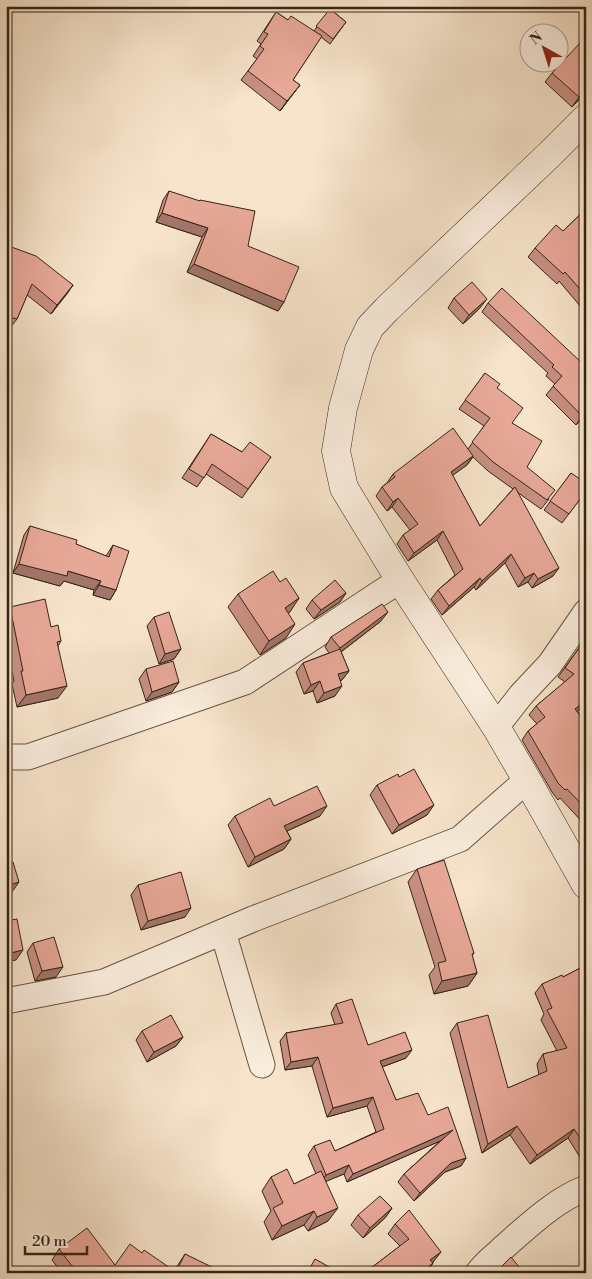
<svg xmlns="http://www.w3.org/2000/svg" width="592" height="1279" viewBox="0 0 592 1279" font-family="'Libre Bodoni',serif">
	<style>
		.lines { fill: none; stroke-linecap: round; stroke-linejoin: round }
		.street-casing { stroke: #665442; stroke-width: 27 }
		.secondary-casing { stroke: #362415; stroke-width: 29 }
		.street { stroke: #faeddd; stroke-width: 25 }
		.secondary { stroke: #faeddd; stroke-width: 28 }
		.wall { fill: #c89083; stroke: #362415; fill-rule: evenodd }
		.shaded-wall { fill: #a2766a; stroke: #362415 }
		.building { fill: #e8a898; stroke: #362415 }
	</style>
	<rect width="100%" height="100%" fill="#f7e4cb"/>
	<filter id="stains"><feTurbulence type="fractalNoise" baseFrequency=".004" numOctaves="4"/><feColorMatrix values="0 0 0 0 .2 0 0 0 0 .09 0 0 0 0 .02 0 0 0 .5 -.17"/></filter>
	<radialGradient id="worn" r=".72"><stop offset=".6" stop-color="#630" stop-opacity="0"/><stop offset="1" stop-color="#630" stop-opacity=".3"/></radialGradient>
	<g class="lines">
		<g class="street-casing">
			<path id="street" d="M496 727 521 695 550 664 586 612
				M6 757H28L245 682 400 580
				M223 932 262 1065
				M6 1001 104 982 253 919 460 839 527 780
				M478 1273C485 1263 495 1256 503 1248 528 1226 555 1200 586 1188"/>
		</g>
		<g class="secondary-casing">
			<path id="secondary" d="M586 118 551 153 387 309 370 327 359 350 343 408 336 451 344 488 400 580 496 727 527 780 586 885"/>
		</g>
		<use href="#street" class="street"/>
		<use href="#secondary" class="secondary"/>
	</g>
	<path class="wall" d="M330 9 346 22 330 44 321 37 293 80 300 85 280 111 241 80 257 59 253 56 261 44 257 41 276 12 288 20 314 31Z
		M586 49V92L572 107 545 82 552 73Z
		M169 191 248 246 284 302 278 311 187 272 202 237 156 222 163 200Z
		M586 209V313L559 281 557 284 528 257 535 248 563 231Z
		M6 245 73 285 51 314 27 295 17 319 10 328 7 327Z
		M454 298 480 308 463 324 448 308Z
		M488 303 582 363 586 360V416H585L576 425 546 395 555 384 546 376 548 373 482 312Z
		M485 373 497 388 512 424 527 467 549 499 541 509 517 492 553 576 532 588 528 582 518 587 505 563 476 590 474 587 442 615 431 599 438 590 455 575 437 540 408 561 397 544 403 535 410 530 392 507 387 511 376 496 382 487 387 483 393 474 468 449 484 426 459 409ZM473 457 488 471 513 489 480 526 452 475 467 465Z
		M211 434 242 452 271 457 242 498 206 474 197 487 182 478Z
		M571 473 586 491 562 523 544 510Z
		M30 526 106 556 113 545 116 590 110 600 93 595 94 590 64 581 60 586 13 573 24 535Z
		M280 582 299 598 288 613 286 638 260 655 228 607 238 594Z
		M346 593 340 602 314 619 306 609 312 600Z
		M10 607 51 627 61 641 58 646V698L17 707 12 684 14 681 6 644V612Z
		M154 617 181 649 174 659 159 664 147 626Z
		M381 621 341 652 349 671 342 680 340 681 335 696 317 703 313 691 304 694 296 672 303 663 329 653 325 647 331 637Z
		M584 641 586 642V704L577 711 586 723V826L560 798 558 800 552 792 522 740 528 731 537 724 529 715 536 706 565 682 558 677Z
		M146 669 179 682 172 692 146 701 139 679Z
		M377 785 427 815 392 834 370 795Z
		M274 806 320 816 287 831 291 839 284 849 248 867 228 825 235 816Z
		M417 869 474 953 472 956 477 973 468 986 434 994 429 975 435 967 408 882Z
		M138 885 185 917 141 930 131 895Z
		M33 943 56 977 35 981 27 952Z
		M586 965V1167L568 1138 530 1164 510 1135 482 1153 450 1033 457 1023 508 1088 539 1075 537 1064 543 1054 557 1051 541 1020 544 1014 535 993 542 984 563 977Z
		M336 1004 368 1045 406 1058 382 1067 396 1100 428 1115 466 1158 461 1166 445 1172 414 1201 398 1182 404 1174 440 1141 347 1182 344 1174 325 1181 328 1221 308 1231 304 1225 272 1240 264 1222 271 1211 262 1191 271 1177 294 1184 316 1174 308 1155 314 1146 335 1151 376 1132 367 1106 327 1117 312 1066 285 1070 280 1041 286 1033 335 1025 331 1013Z
		M142 1031 183 1037 176 1046 147 1062 136 1040Z
		M392 1208 385 1218 363 1238 351 1225 358 1215Z
		M395 1224 434 1261 433 1262V1263L427 1272 367 1273 371 1268 400 1246 388 1234Z
		M59 1249 115 1265 142 1253 174 1271 185 1254 219 1273H62L52 1260Z"/>
	<path class="shaded-wall" d="M300 85 293 94 280 111 287 101Z
		M586 90V92L572 107 579 97Z
		M162 213 208 228 202 237 156 222Z
		M194 264 284 302 278 311 187 272Z
		M73 285 67 294 51 314 57 305Z
		M487 299 480 308 463 324 469 315Z
		M586 412V415L576 425 582 416Z
		M473 456 467 465 445 481 451 472Z
		M398 498 392 507 387 511 393 502Z
		M443 531 437 540 408 561 414 553Z
		M511 554 505 563 476 590 482 581Z
		M19 564 68 571 101 581 94 590 64 581 60 586 13 573Z
		M559 568 553 576 532 588 538 579Z
		M534 573 528 582 518 587 525 578Z
		M480 578 474 587 442 615 449 606Z
		M99 585 116 590 110 600 93 595Z
		M346 593 340 602 314 619 321 610Z
		M299 598 290 612 275 622 285 608Z
		M388 612 381 621 333 658 340 648Z
		M295 624 286 638 260 655 269 641Z
		M181 649 174 659 159 664 165 654Z
		M349 671 342 680 331 684 338 674Z
		M320 681 313 691 304 694 311 685Z
		M179 682 172 692 146 701 152 692Z
		M67 686 58 698 17 707 26 695Z
		M342 686 335 696 317 703 324 693Z
		M586 700V704L569 718 575 709Z
		M434 805 427 815 392 834 399 825Z
		M327 806 320 816 278 835 284 826Z
		M291 839 284 849 248 867 255 857Z
		M19 882 12 892 6 893V886Z
		M191 908 185 917 141 930 148 921Z
		M23 950 16 960 6 962V954Z
		M63 967 56 977 35 981 42 971Z
		M477 973 468 986 434 994 442 981Z
		M183 1037 176 1046 147 1062 154 1052Z
		M412 1050 406 1058 374 1070 380 1061Z
		M318 1057 312 1066 285 1070 291 1062Z
		M373 1097 367 1106 327 1117 333 1108Z
		M517 1126 510 1135 482 1153 488 1144Z
		M574 1129 568 1138 530 1164 537 1155Z
		M453 1130 447 1138 347 1182 353 1174Z
		M466 1158 461 1166 445 1172 414 1201 420 1193 451 1163Z
		M349 1165 344 1174 320 1184 326 1175Z
		M338 1208 328 1221 308 1231 317 1217Z
		M392 1208 385 1218 363 1238 370 1228Z
		M314 1211 304 1225 272 1240 282 1226Z
		M441 1252 434 1261 424 1269 430 1260Z
		M433 1263 426 1273H421Z"/>
	<path class="building" d="M330 9 346 22 333 39 316 26Z
		M276 12 288 20 291 16 322 36 293 80 300 85 287 101 248 71 264 49 260 46 268 34 264 32Z
		M580 43 586 49V90L579 97 552 73Z
		M169 191 200 201V200L255 211 248 246 299 267 284 302 194 264 208 228 162 213Z
		M586 209V296L565 272 563 274 535 248 556 225 563 231Z
		M6 245 36 256 73 285 57 305 32 284 17 319 10 317 6 330Z
		M472 282 487 299 469 315 454 298Z
		M502 288 582 363 586 360V412L582 416 553 386 562 376 552 367 554 365 488 303Z
		M485 373 500 384 497 388 523 408 512 423 542 441 527 467 555 490 547 500 493 462 472 442 490 418 465 400Z
		M453 428 473 456 451 472 480 526 515 487 559 568 538 579 534 573 525 578 511 554 482 581 480 578 449 606 438 590 463 569 443 531 414 553 403 535 418 524 398 498 393 502 382 487 395 477 393 474Z
		M211 434 242 452 250 442 271 457 248 489 212 464 204 478 189 469Z
		M571 473 586 483V491L569 514 550 501Z
		M30 526 77 540 76 544 109 557 113 545 129 551 116 590 99 585 101 581 68 571 67 576 19 564Z
		M273 571 280 582 286 578 299 598 285 608 295 624 269 641 238 594Z
		M335 580 346 593 321 610 312 600Z
		M45 599 51 627 58 625 61 641 57 642 67 686 26 695 21 671H23L10 607Z
		M382 604 388 612 340 648 331 637Z
		M169 612 181 649 165 654 154 617Z
		M584 641 586 642V700L575 709 586 723V809L567 789 565 790 558 783 528 731 545 717 536 706 574 674 565 668Z
		M340 649 349 671 338 674 342 686 324 693 320 681 311 685 303 663Z
		M173 661 179 682 152 692 146 669Z
		M414 769 434 805 399 825 377 785 398 774 399 777Z
		M317 786 327 806 284 826 291 839 255 857 235 816 270 798 274 806Z
		M444 860 474 953 472 954 477 973 442 981 438 963 446 961 417 869Z
		M13 862 19 882 6 886V864Z
		M181 872 191 908 148 921 138 885Z
		M17 919 23 950 6 954V921Z
		M54 937 63 967 42 971 33 943Z
		M586 965V1147L574 1129 537 1155 517 1126 488 1144 457 1023 488 1015 508 1088 547 1071 543 1054 567 1048 547 1010 552 1008 542 984 562 975 563 977Z
		M352 999 368 1045 405 1032 412 1050 380 1061 396 1100 418 1093 428 1115 448 1107 466 1158 451 1163 420 1193 404 1174 453 1130 353 1174 349 1165 326 1175 314 1146 330 1140 335 1151 384 1129 373 1097 333 1108 318 1057 291 1062 286 1033 343 1023 336 1004Z
		M171 1015 183 1037 154 1052 142 1031Z
		M6 1096 11 1103 6 1107Z
		M287 1169 294 1184 321 1171 338 1208 317 1217 314 1211 282 1226 273 1208 283 1203 271 1177Z
		M380 1196 392 1208 370 1228 358 1215Z
		M409 1210 441 1252 430 1260 433 1263 421 1273H375L371 1268 409 1239 395 1224Z
		M87 1228 115 1265 130 1244 142 1253 144 1250 176 1272 185 1254 220 1271 219 1273H82L72 1266 59 1249Z
		M511 1257 524 1273H495Z
		M315 1259 340 1273H307Z"/>
	<rect width="592" height="1279" fill="none" stroke="#f7e4cb" stroke-width="25"/>
	<rect x="8" y="8" width="577" height="1264" fill="none" stroke="#362415" stroke-width="2.5"/>
	<rect x="12" y="12" width="567" height="1254" fill="none" stroke="#362415"/>
	<g transform="translate(544 48) rotate(321)"><circle r="24" fill="#faeddd" stroke="#ac9d8d"/>
	<path d="M0-4L9 19L0 12L-9 19Z" fill="#8f2418"/>
	<text y="-8" font-size="14" font-weight="bold" text-anchor="middle" fill="#362415">N</text>
	</g>
	<path d="M25 1246v8h62v-8" fill="none" stroke="#362415" stroke-width="2.5"/>
	<text x="32" y="1246" font-size="15" fill="#362415" stroke="#faeddd" stroke-width="4" paint-order="stroke">20 m</text>
	<rect width="100%" height="100%" filter="url(#stains)"/>
	<rect width="100%" height="100%" fill="url(#worn)"/>
</svg>
